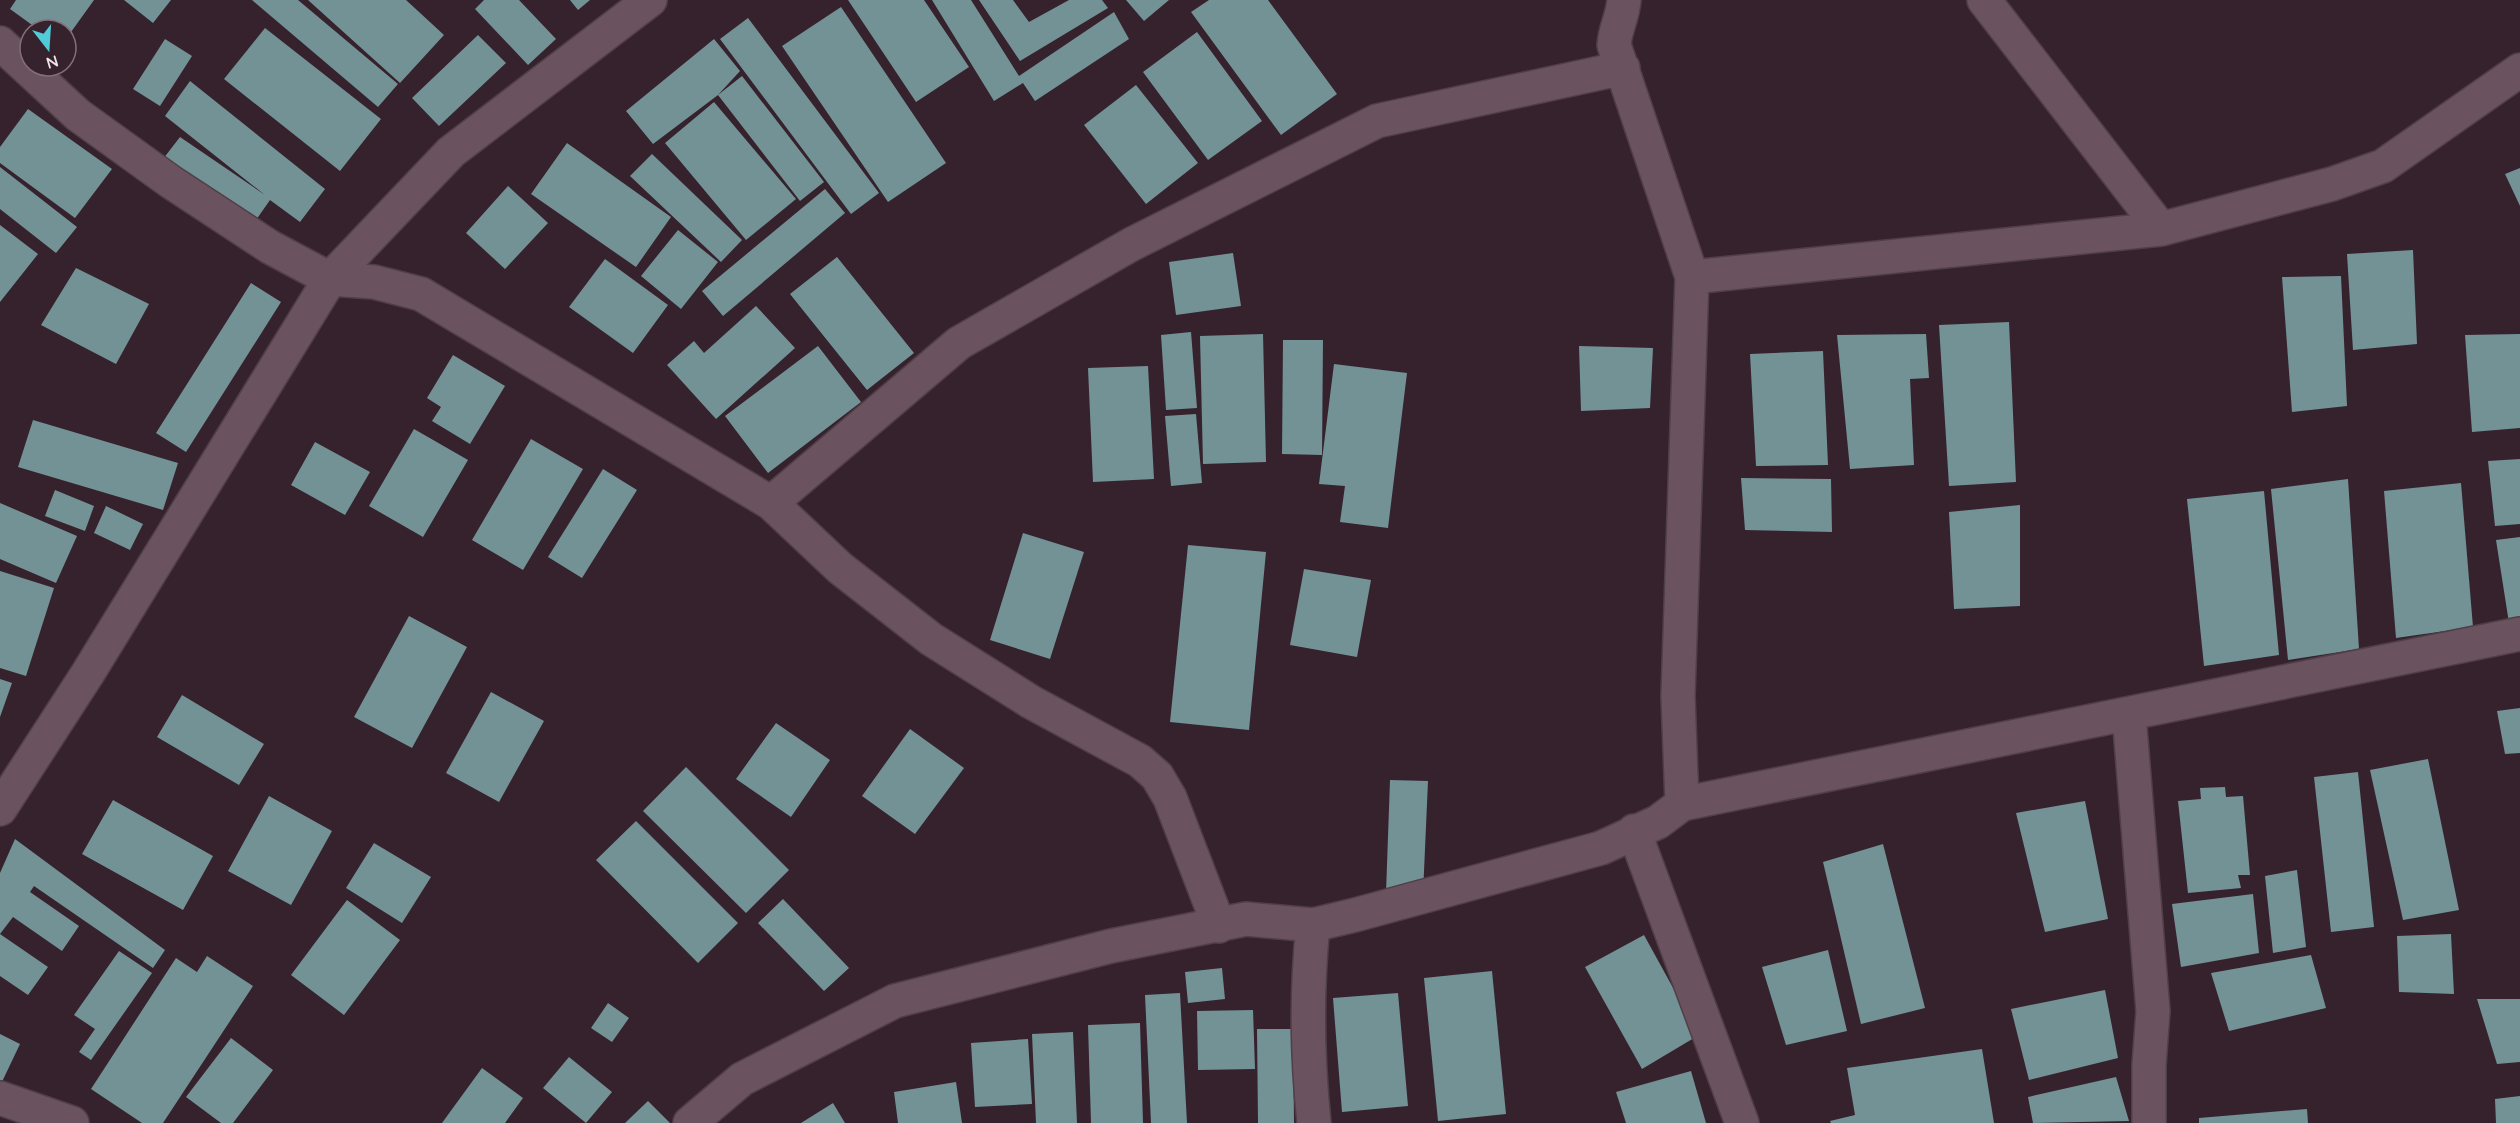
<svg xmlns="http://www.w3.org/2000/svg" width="2520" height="1123" viewBox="0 0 2520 1123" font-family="Quicksand,sans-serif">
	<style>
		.building { fill: #739296 }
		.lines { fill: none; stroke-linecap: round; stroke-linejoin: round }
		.minor-casing { stroke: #503f48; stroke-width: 36 }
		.tertiary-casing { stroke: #503f48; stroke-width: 36 }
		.minor { stroke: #6a535f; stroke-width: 33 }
		.tertiary { stroke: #6a535f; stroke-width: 33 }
	</style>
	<rect width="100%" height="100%" fill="#36222d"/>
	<path class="building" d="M16 0H94L66 39V30H39L10 9Z
		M124 0H171L153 23Z
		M252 0H298L398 84 378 107Z
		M308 0H406L444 35 400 83Z
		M484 0H519L556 39 528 65 475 9Z
		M570 0H590L578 10Z
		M848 0H924L969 67 916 102Z
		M932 0H971L1019 76 1114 12 1129 39 1035 101 1023 83 994 101Z
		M979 0H1013L1029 22 1069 0H1102L1108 8 1020 61Z
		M1126 0H1169L1144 21Z
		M1209 0H1268L1337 94 1281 135 1191 12Z
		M841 7 946 163 888 202 782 46Z
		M748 18 879 193 851 214 720 39Z
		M265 28 381 119 340 171 224 79Z
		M1197 32 1262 121 1208 160 1143 72Z
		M478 35 506 63 439 126 412 98Z
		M165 39 192 56 160 106 133 89Z
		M714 39 740 71 718 95 742 76 824 182 800 201 718 95 653 144 626 111Z
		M190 81 325 189 300 222 270 200 256 220 163 159 180 137 265 195 165 116Z
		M1136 85 1198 163 1146 204 1084 125Z
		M714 102 796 199 746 240 665 143Z
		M28 109 112 169 75 218 0 163V147Z
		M567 143 671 217 636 267 531 194Z
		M652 154 742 240 721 262 630 176Z
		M0 167 77 227 56 253 0 209Z
		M2520 168V206L2505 174Z
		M508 186 548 223 505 269 466 233Z
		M825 189 845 213 723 316 702 291Z
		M0 225 38 254 0 302Z
		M678 230 718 262 681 309 641 276Z
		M2413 250 2417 344 2353 350 2347 254Z
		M1233 253 1241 306 1176 315 1169 262Z
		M837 257 914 353 867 390 790 294Z
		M605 259 668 305 633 353 569 307Z
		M76 268 149 304 116 364 41 325Z
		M2341 276 2347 406 2292 412 2282 277Z
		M251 283 281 302 186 452 156 433Z
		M756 306 795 348 716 419 667 365 694 341 704 353Z
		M2009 322 2016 482 1949 486 1939 325Z
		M1191 332 1197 408 1166 410 1161 335Z
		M1263 334 1266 462 1203 464 1200 336Z
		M1926 334 1929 378 1910 379 1914 465 1850 469 1837 335Z
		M2520 334V428L2472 432 2465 335Z
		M1283 340H1323L1322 455 1282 454Z
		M818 346 861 402 768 473 725 416Z
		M1579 346 1653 348 1650 408 1581 411Z
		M1823 351 1828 465 1756 466 1750 354Z
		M453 355 505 386 470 444 432 421 441 407 427 398Z
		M1334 364 1407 373 1388 528 1340 522 1345 486 1319 484Z
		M1148 366 1154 479 1093 482 1088 368Z
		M1196 414 1202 483 1171 486 1165 416Z
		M33 420 178 463 163 510 18 467Z
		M414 429 468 460 423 537 369 506Z
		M531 439 583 469 523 570 472 540Z
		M315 442 370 472 345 515 291 485Z
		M2520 459V524L2495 526 2488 461Z
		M603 469 637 490 582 578 548 557Z
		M1741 478 1831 479 1832 532 1745 530Z
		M2348 479 2359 649 2288 660 2271 489Z
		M2461 483 2473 627 2396 638 2384 491Z
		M55 490 94 506 85 531 45 516Z
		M2264 491 2279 655 2204 666 2187 499Z
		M0 503 77 536 56 583 0 559Z
		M2020 505V606L1954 609 1949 512Z
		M106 506 143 524 130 550 94 533Z
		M1023 533 1084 552 1050 659 990 640Z
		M2520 537V622L2509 623 2496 540Z
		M1188 545 1266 552 1249 730 1170 722Z
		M1304 569 1371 580 1357 657 1290 645Z
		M0 571 54 588 26 676 0 668Z
		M409 616 467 647 412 748 354 717Z
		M0 679 12 683 0 717Z
		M491 692 544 721 499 802 446 773Z
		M182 695 264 744 239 785 157 737Z
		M2520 708V753L2505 754 2497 711Z
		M776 723 830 760 791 817 736 779Z
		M910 729 964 768 915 834 862 796Z
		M2428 759 2459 910 2403 920 2370 770Z
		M686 767 789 870 746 913 643 811Z
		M2358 772 2374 927 2331 932 2314 777Z
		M1390 780 1428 781 1423 894 1386 893Z
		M2225 787 2226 797 2243 796 2250 875H2238L2241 888 2188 893 2178 801 2201 799 2200 788Z
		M269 796 332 831 291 905 228 871Z
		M113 800 213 856 183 910 82 854Z
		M2085 801 2108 919 2045 932 2016 813Z
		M636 821 738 923 698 963 596 860Z
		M15 839 165 950 153 968 34 886 30 892 79 926 62 951 13 917 0 934 48 967 28 995 0 976V873Z
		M374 843 431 877 402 923 346 888Z
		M1883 844 1925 1008 1861 1024 1823 862Z
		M2297 870 2306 947 2273 953 2265 876Z
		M2253 894 2259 953 2181 967 2172 904Z
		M783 899 849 968 824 991 758 923Z
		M347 900 400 940 344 1015 291 975Z
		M2451 934 2454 994 2399 992 2397 936Z
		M1644 935 1699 1035 1642 1069 1585 967Z
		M1828 950 1847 1031 1786 1045 1762 967Z
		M119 951 152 973 91 1060 79 1052 95 1029 74 1015Z
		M2311 955 2326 1008 2229 1031 2211 973Z
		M207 956 253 986 163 1123H142L91 1089 176 958 197 972Z
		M1222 968 1225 999 1188 1003 1185 972Z
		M1492 971 1506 1114 1438 1121 1424 978Z
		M2105 990 2118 1058 2029 1080 2011 1009Z
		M1180 993 1187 1123H1151L1145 995Z
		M1398 993 1408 1106 1342 1112 1333 998Z
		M2477 999H2520V1062L2497 1064Z
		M608 1003 629 1018 612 1042 591 1028Z
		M1253 1010 1255 1069 1198 1070 1197 1011Z
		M1140 1023 1143 1123H1091L1088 1025Z
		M1257 1029H1293L1294 1123H1258Z
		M1073 1032 1077 1123H1036L1032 1034Z
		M0 1034 20 1044 0 1086Z
		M231 1038 273 1070 233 1123H221L186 1097Z
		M1028 1039 1032 1104 975 1107 971 1043Z
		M1982 1049 1994 1123H1831L1830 1121 1855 1115 1847 1068Z
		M569 1057 612 1092 586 1123 543 1088Z
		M482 1068 523 1098 505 1123H442Z
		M1691 1071 1706 1123H1626L1616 1092Z
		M2116 1077 2129 1121 2033 1123 2028 1097Z
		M956 1082 962 1123H898L894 1092Z
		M2520 1096V1123H2496L2495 1099Z
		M648 1101 670 1123H625Z
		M833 1103 845 1123H801Z
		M2307 1109 2308 1123H2199V1118Z"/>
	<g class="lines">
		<g class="minor-casing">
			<path id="minor" d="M1624 0C1623 16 1615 29 1614 45L1692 277 1678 696 1682 804
				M1984 0 2161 229
				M0 43 78 115 171 182 270 247 330 279 374 282 421 294 771 503 840 568 931 639 1031 702 1140 761 1157 776 1170 798 1219 926
				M1692 277 2161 229 2332 184 2383 166 2520 70
				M771 503 959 343 1132 244 1377 121 1623 68
				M2129 715 2153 1011 2149 1065V1123
				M1634 831 1742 1123
				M1313 925C1306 994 1307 1054 1314 1123
				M0 1098 72 1123
				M690 1123 742 1079 895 1001 1111 946 1246 919 1313 925 1355 915 1601 848 1658 822 1682 804 2520 634"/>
		</g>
		<g class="tertiary-casing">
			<path id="tertiary" d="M0 809 88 673 330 279 451 152 650 0"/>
		</g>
		<use href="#minor" class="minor"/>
		<use href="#tertiary" class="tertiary"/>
	</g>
	<g transform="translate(48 48) rotate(163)"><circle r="28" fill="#36222d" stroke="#816f79" stroke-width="1.5"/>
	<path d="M0-4.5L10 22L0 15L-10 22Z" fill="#52cbd8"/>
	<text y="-9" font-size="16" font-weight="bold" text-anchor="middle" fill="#f1e3ea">N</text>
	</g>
</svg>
